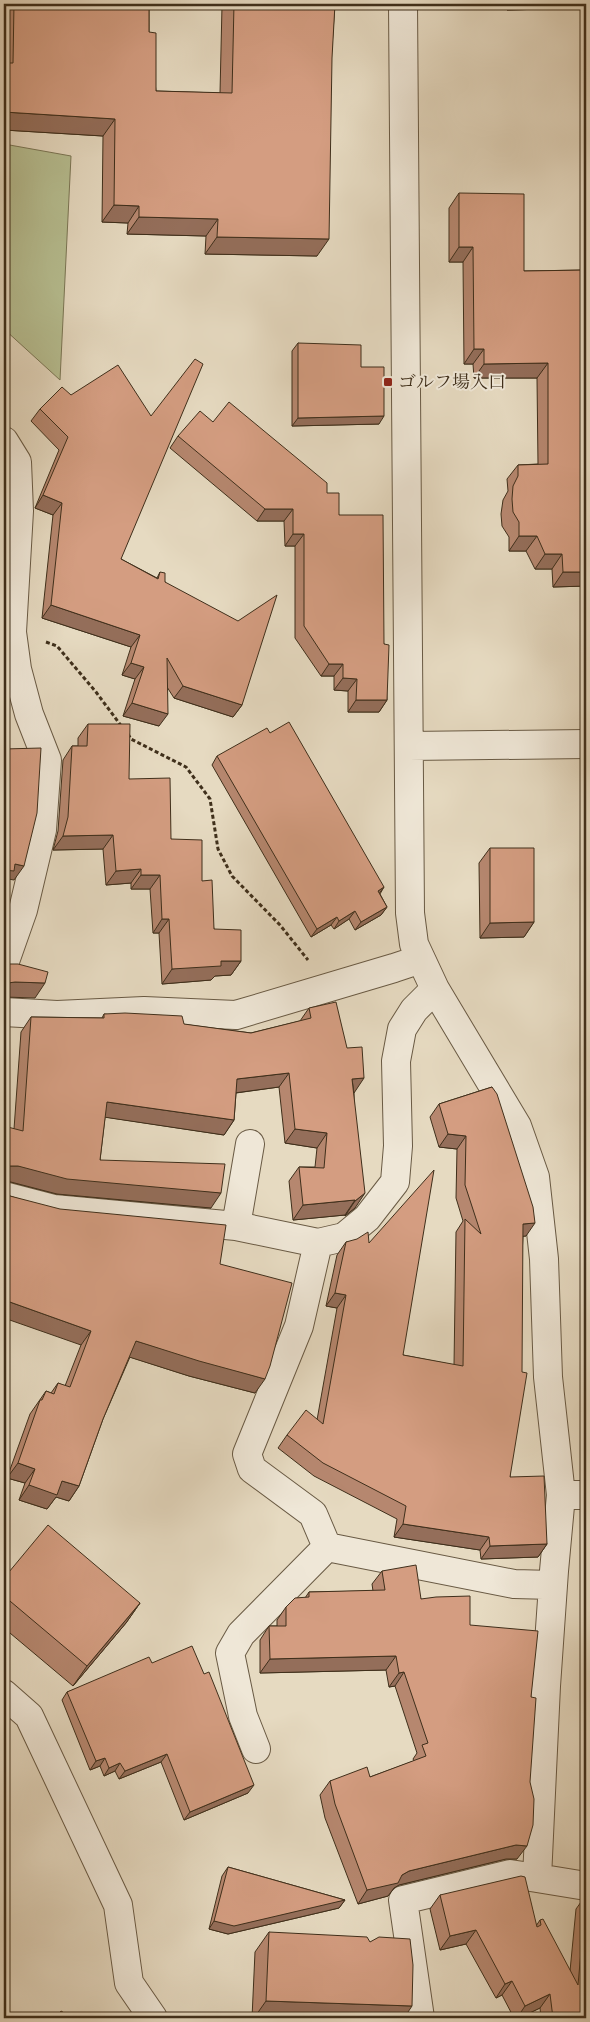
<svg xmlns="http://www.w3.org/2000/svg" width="590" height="2022" viewBox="0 0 590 2022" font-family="Cardo,'Noto Serif JP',serif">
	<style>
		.green { fill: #b7bf92; stroke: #7b7756 }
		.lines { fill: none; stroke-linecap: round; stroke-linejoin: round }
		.street-casing { stroke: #695a44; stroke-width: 30 }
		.path { stroke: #3f2f1b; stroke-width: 3; stroke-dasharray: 4 2.5; stroke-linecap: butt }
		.street { stroke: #efe7d7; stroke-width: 28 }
		.wall { fill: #b6876f; stroke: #3f2f1b }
		.shaded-wall { fill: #946e5a; stroke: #3f2f1b }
		.building { fill: #d49d81; stroke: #3f2f1b }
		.poi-dot { fill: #8f2418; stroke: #efe7d7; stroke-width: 2 }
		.labels { text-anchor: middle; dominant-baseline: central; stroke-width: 4; stroke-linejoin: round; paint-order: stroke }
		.poi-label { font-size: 18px; fill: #3f2f1b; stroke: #efe7d7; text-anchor: start }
	</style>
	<rect width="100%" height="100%" fill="#e6dac1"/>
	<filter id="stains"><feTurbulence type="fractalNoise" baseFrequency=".004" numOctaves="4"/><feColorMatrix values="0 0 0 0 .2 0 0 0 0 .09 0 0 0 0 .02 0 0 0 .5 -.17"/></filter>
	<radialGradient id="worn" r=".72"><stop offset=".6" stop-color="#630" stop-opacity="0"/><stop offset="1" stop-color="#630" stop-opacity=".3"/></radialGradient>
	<path class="green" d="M4 144 71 156 60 380 4 329Z"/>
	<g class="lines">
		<g class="street-casing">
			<path id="street" d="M403 4 410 913 414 944 435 989 517 1126 535 1177 544 1259 548 1377 561 1495 554 1571 546 1686 537 1878 586 1886
				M4 441 17 462 19 511 12 632 17 669 29 714 47 760 42 830 23 910 4 964
				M409 746 586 744
				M4 1012 57 1015 144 1011 236 1015 394 968 421 959
				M250 1144 236 1226 318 1243 344 1237 367 1218 395 1182 398 1146 396 1061 402 1029 414 1010 435 989
				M4 1196 54 1209 236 1226
				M318 1243 299 1326 247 1454 252 1469 313 1514 327 1547
				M561 1495H586
				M4 1694 29 1716 118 1905 129 1983 153 2018
				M256 1749 243 1716 230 1653 241 1634 327 1547 514 1584 553 1585
				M420 2018 403 1900 510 1874 537 1878"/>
		</g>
		<path class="path" d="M46 642 57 646 96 692 122 727
			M128 734 131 739 186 767 210 799 218 849 232 876 280 925 308 960"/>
		<use href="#street" class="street"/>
	</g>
	<path class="wall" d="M4 4H149V32L156 91 220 93 222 6 202 5V4H335L317 256 205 254 206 236 127 234 128 223 102 222 103 136 4 130Z
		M507 4H586V8L507 10Z
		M459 193 524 271 586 270V586L553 587 552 569H535L526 551H509V537L502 526 501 514 503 500 508 491 507 479 518 465 538 464 537 378H474L473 364H464L463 262H449V208Z
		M298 343 361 367 379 424 292 426V351Z
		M62 387 121 559 157 578 160 572 165 582 242 705 233 717 174 698 167 687 159 726 123 716 135 679 122 675 131 647 42 618 53 515 35 508 59 450 31 421 40 409Z
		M213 422 327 493 339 515 384 644 387 700 379 712H348V691L334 690V676H321L295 638V546H285L284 521H257L170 448 178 436Z
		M88 724 129 779 171 839 202 881 214 929 241 961 231 975 215 976 211 980 162 984 159 933H153L150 889H131V883L106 885 103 849 53 850 58 831 63 760 72 746H78V738Z
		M217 756 384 887 380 894 387 907 381 915 355 930 349 919 334 929 331 925 311 937 212 765Z
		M490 848 534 922 524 937 480 938 479 863Z
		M309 1008 354 1093 355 1208 345 1216V1215L293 1220 289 1181 299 1167H315L317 1148 285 1143 279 1087 236 1093 234 1120 224 1135 105 1117 100 1160 211 1208 57 1194 7 1181 14 1129 21 1032 31 1017 102 1018 104 1014 251 1033 300 1021Z
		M492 1087 526 1236H523L510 1477 547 1544 538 1557 481 1559 480 1550 394 1537 397 1519 314 1476 278 1448 287 1435 317 1420 337 1308 326 1306 337 1255 346 1242 369 1243 403 1355 454 1365 456 1232 463 1221 456 1198 457 1149 439 1147 430 1117 439 1104Z
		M10 1196 220 1264 255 1393 189 1376 130 1357 103 1419 79 1486 69 1501 56 1497 47 1509 19 1500 25 1483 7 1478 30 1414 46 1391 51 1393 58 1383 65 1386 81 1345Z
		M382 1571 421 1599 470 1625 517 1859H506L399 1885 394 1888 388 1896 358 1904 325 1818 320 1795 330 1781 370 1777 414 1761 413 1759 417 1753 395 1686 389 1687 386 1670 260 1673V1640L269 1626H277V1620L286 1607 305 1598 309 1592 373 1591 372 1584Z
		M4 1578 140 1603 126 1623 73 1686 4 1628Z
		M152 1663 248 1793 184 1820 161 1762 119 1779 115 1771 104 1776 100 1766 90 1770 62 1700 67 1692Z
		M228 1867 345 1900 339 1908 228 1934 209 1929 222 1876Z
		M440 1895 536 1926 540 1920 570 1971 576 1909 586 1895V2018H541L540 2008 519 2018H514L502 1995 496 1998 466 1944 440 1950 430 1909Z
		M269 1932 404 2018H252L255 1952Z"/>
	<path class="shaded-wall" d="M203 4H223L222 6 202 5Z
		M511 4H586V8L507 10Z
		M4 112 115 119 103 136 4 130Z
		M114 205 139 206 128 223 102 222Z
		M139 217 218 219 206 236 127 234Z
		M217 237 329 239 317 256 205 254Z
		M459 247H473L463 262H449Z
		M474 349H484L473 364H464Z
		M548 363 537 378H474L484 364Z
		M384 416 379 424 292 426 298 418Z
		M43 495 62 503 53 515 35 508Z
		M265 509H293L284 521H257Z
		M293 534H304L295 546H285Z
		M519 536H537L526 551H509Z
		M545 554H562L552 569H535Z
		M563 572H586V586L553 587Z
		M51 605 140 635 131 647 42 618Z
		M131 663 144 667 135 679 122 675Z
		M329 664H343L334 676H321Z
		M343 678 357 679 348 691 334 690Z
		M183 686 242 705 233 717 174 698Z
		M356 700H387L379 712H348Z
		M132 703 168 714 159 726 123 716Z
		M113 835 103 849 53 850 63 836Z
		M15 864 24 866 14 880 8 879 4 885V870Z
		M141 869 131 883 106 885 116 871Z
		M141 875H160L150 889H131Z
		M384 887 378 895V891Z
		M387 907 381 915 355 930 361 922Z
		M355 911 349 919 334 929 339 921Z
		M337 917 331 925 311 937 317 929Z
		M162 919H169L159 933H153Z
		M534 922 524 937 480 938 490 923Z
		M221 961H241L231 975 215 976 211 980 162 984 172 969Z
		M15 982 45 983 35 998 4 997V987L8 983Z
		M289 1073 279 1087 227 1094 237 1079Z
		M364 1078 354 1093 352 1079Z
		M107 1102 234 1120 224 1135 97 1116Z
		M295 1129 327 1133 317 1148 285 1143Z
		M448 1134 466 1136 457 1149 439 1147Z
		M10 1166H18L221 1193 211 1208 57 1194 7 1181H4V1170Z
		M365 1193 355 1208 345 1216 355 1201Z
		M355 1200 345 1215 293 1220 303 1205Z
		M535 1223 526 1236 514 1237 523 1224Z
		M335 1293 346 1295 337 1308 326 1306Z
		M7 1301 91 1331 81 1345 4 1318V1307Z
		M136 1341 265 1379 255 1393 189 1376 126 1356Z
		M18 1463 35 1469 25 1483 7 1478Z
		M62 1481 79 1486 69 1501 56 1497 47 1509 19 1500 29 1485Z
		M403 1524 489 1537 480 1550 394 1537Z
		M547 1544 538 1557 481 1559 490 1546Z
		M140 1603 126 1623 73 1686 87 1666Z
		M396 1656 386 1670 260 1673 270 1659Z
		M404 1672 395 1686 389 1687 399 1673Z
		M167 1754 161 1762 119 1779 125 1771Z
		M105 1758 100 1766 90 1770 96 1761Z
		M120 1763 115 1771 104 1776 109 1768Z
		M254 1785 248 1793 184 1820 190 1812Z
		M516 1845 527 1846 517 1859H506L399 1885 394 1888 388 1896 358 1904 367 1890 402 1875 409 1871Z
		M345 1900 339 1908 228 1934 209 1929 214 1921Z
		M476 1930 466 1944 440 1950 450 1936Z
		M512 1981 502 1995 496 1998 505 1984Z
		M550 1994 540 2008 519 2018H517L525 2006Z
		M266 2001 412 2006 404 2018H254Z"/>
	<path class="building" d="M14 4H149V32L156 33V91L232 93 234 4H335L332 58 329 239 217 237 218 219 139 217V206L114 205 115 119 4 112V63H13Z
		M459 193 524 194V271L586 270V572H563L562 554H545L537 536H519V522L513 512 512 499 513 486 518 476V465L548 464V363L484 364V349H474L473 247H459Z
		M298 343 361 345V367H384V416L298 418Z
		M195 359 203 364 121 559 158 579 160 572 165 573V582L238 621 277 595 242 705 183 686 167 658 168 714 132 703 144 667 131 663 140 635 51 605 62 503 43 495 68 437 40 409 62 387 71 395 118 365 151 416Z
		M229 402 327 483V493H339V515H383L384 644 389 645 387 700H356L357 679 343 678V664H329L304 626V534H293V509H265L178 436 200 411 213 422Z
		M289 722 384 887 378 891 387 907 361 922 355 911 339 921 337 917 317 929 217 756 267 728 270 733Z
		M88 724H130L129 779 170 778 171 839 202 840V881L212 880 214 929 241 930V961H221V966L172 969 169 919H162L160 875H141V869L116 871 113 835 63 836 68 817 72 746H87Z
		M41 748 37 813 24 866 15 864 14 871 4 870V749Z
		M490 848H534V922L490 923Z
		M4 961 10 964H18L48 972 45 983 15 982 8 983 4 987Z
		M336 1002 347 1048 362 1047 364 1078 352 1079 365 1193 355 1201V1200L303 1205 299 1167 324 1168 327 1133 295 1129 289 1073 237 1079 234 1120 107 1102 100 1160 225 1164 221 1193 67 1179 18 1166H10L4 1170V1126L23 1131 31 1017 104 1018V1014L125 1013 182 1016 184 1024 251 1033 311 1018 309 1008Z
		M492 1087 497 1094 533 1207 535 1223 523 1224 522 1372 527 1373 510 1477 544 1476 547 1544 490 1546 489 1537 403 1524 406 1506 323 1463 287 1435 306 1410 323 1424 346 1295 335 1293 346 1242 357 1239 368 1232 369 1243 434 1170 403 1355 463 1366 465 1219 481 1234 465 1185 466 1136 448 1134 439 1104Z
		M4 1193 10 1196 60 1209 226 1225 220 1264 292 1283 270 1366 265 1379 199 1361 136 1341 103 1419 79 1486 62 1481 57 1495 29 1485 35 1469 18 1463 40 1400H42L46 1391 54 1394 58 1383 70 1387 91 1331 7 1301 4 1310Z
		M48 1525 140 1603 87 1666 4 1596V1578Z
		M416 1565 421 1599 436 1597 470 1596V1625L538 1631 531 1697 536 1698 530 1782 534 1799 533 1825 527 1846 516 1845 409 1871 402 1875 398 1883 367 1890 335 1804 330 1781 367 1767 370 1777 426 1756 422 1745 428 1743 404 1672 399 1673 396 1656 270 1659 269 1626H286V1607L295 1598 309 1597V1592L385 1590 382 1571Z
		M192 1646 204 1674 209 1672 254 1785 190 1812 167 1754 125 1771 120 1763 109 1768 105 1758 96 1761 67 1692 149 1657 152 1663Z
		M228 1867 345 1900 234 1926 214 1921Z
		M521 1876 525 1877 537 1927 541 1925 540 1920 543 1919 578 1985 586 1895V2018H553L550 1994 525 2006 512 1981 505 1984 476 1930 450 1936 440 1895Z
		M269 1932 367 1937 370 1942 379 1937 410 1939 413 1965 412 2006 266 2001Z
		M61 2011 73 2018H56Z"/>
	<rect class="poi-dot" x="383" y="377" width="10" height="10" rx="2.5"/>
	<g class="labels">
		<g class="poi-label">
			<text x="398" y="382">ゴルフ場入口</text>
		</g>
	</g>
	<rect width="590" height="2022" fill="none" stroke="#e6dac1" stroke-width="20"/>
	<rect x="5" y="5" width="580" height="2012" fill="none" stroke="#3f2f1b" stroke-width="2.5"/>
	<rect x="10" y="10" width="570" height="2002" fill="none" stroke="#3f2f1b"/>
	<rect width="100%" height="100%" filter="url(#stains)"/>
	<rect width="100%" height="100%" fill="url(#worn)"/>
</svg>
